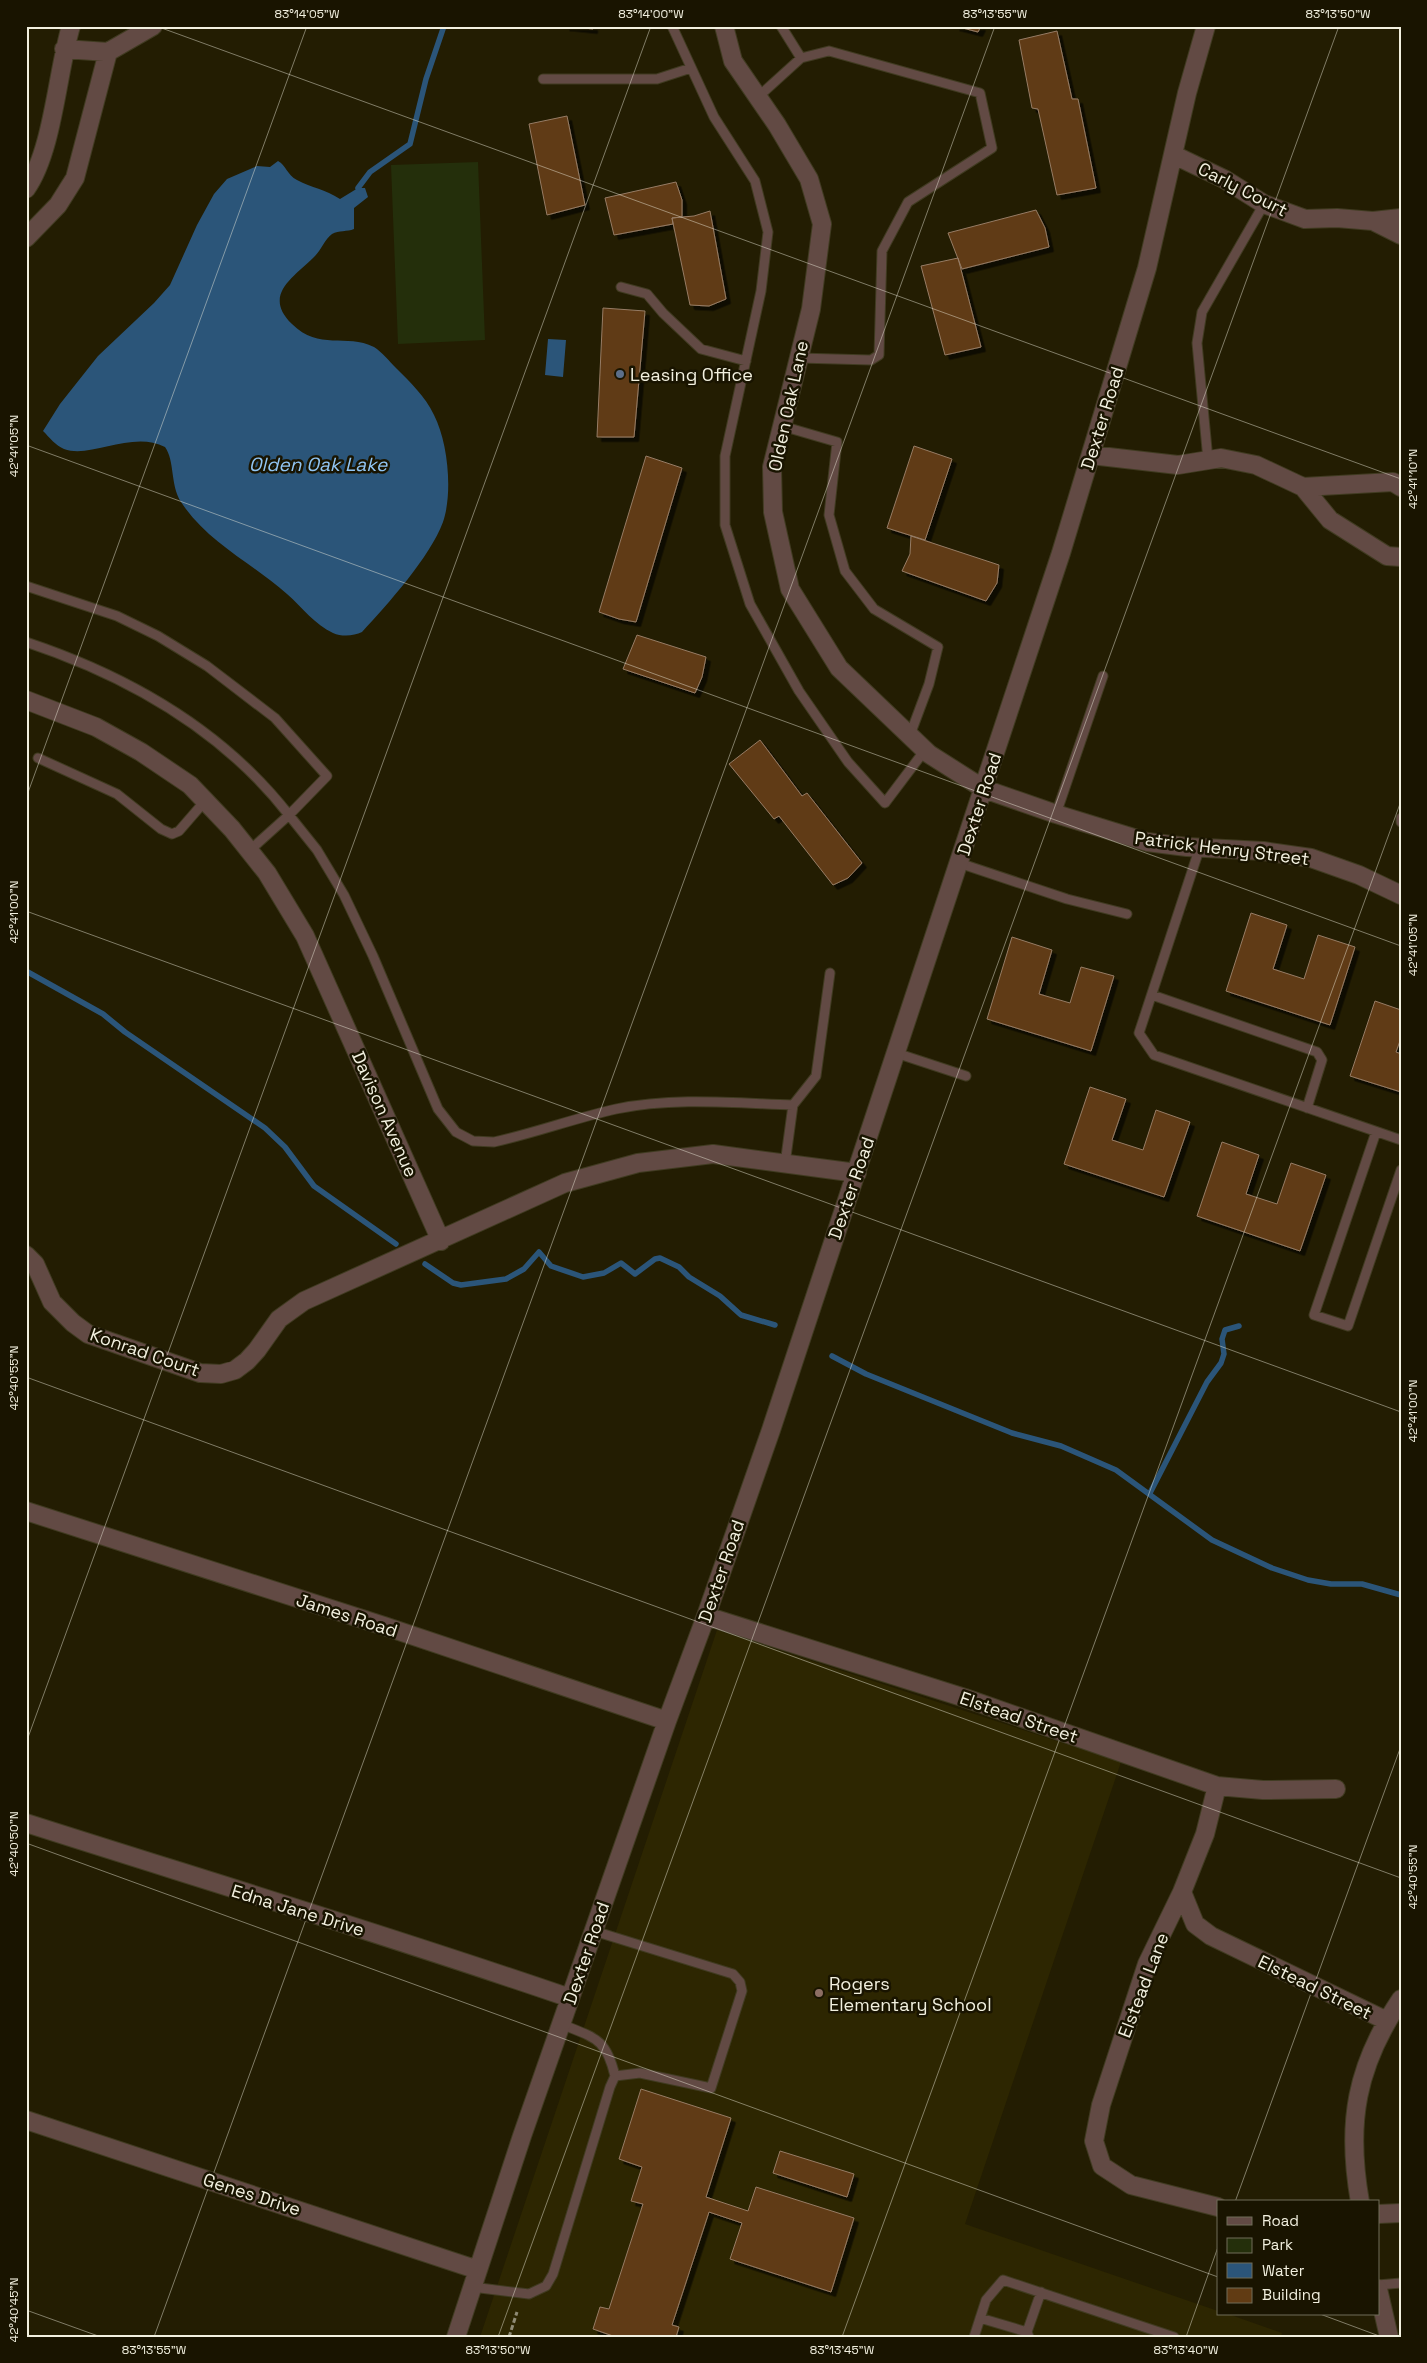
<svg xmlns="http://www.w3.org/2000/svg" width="1427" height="2363" viewBox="0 0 1427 2363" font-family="'Space Grotesk',sans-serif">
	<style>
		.built { fill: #2d2601 }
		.green { fill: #242f0b }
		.water { fill: #2b5579 }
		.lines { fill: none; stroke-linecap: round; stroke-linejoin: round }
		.stream { stroke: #2b5579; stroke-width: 5.5 }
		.building { fill: #613b13; stroke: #967c66; filter: url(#shadow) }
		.lane-casing { stroke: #403b21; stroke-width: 11 }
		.street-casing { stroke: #403b21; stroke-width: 20 }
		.path { stroke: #8f8b75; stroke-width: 3; stroke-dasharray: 5 2.5; stroke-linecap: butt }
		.lane { stroke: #624a44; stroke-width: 9 }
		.street { stroke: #624a44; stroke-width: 18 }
		.ticks { fill: none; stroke: #f2f0df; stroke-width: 1; stroke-opacity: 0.45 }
		.service-dot { fill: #5c6f8a; stroke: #191400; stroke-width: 2 }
		.education-dot { fill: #8d6e63; stroke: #191400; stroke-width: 2 }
		.labels { text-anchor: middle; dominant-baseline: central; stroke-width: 5; stroke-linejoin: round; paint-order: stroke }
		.street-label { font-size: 18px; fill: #f2f0df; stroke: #191400 }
		.poi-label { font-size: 18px; fill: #f2f0df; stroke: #191400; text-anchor: start }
		.water-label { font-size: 19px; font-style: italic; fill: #92c6f4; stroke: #191400 }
		.neatline { fill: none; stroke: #f2f0df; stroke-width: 2 }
		.ticks-label { font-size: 12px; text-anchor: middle; fill: #f2f0df }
	</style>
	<defs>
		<filter id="shadow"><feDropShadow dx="4.5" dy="4.5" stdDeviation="0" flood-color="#0009"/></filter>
	</defs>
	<rect width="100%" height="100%" fill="#231d02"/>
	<path class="built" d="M717 1630 1121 1762 965 2224 1218 2311V2314H1228L1282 2333 1281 2337H480Z"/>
	<path class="green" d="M478 162 485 340 398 344 391 165Z"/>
	<path class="water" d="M278 161C286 165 287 175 297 180 312 188 325 189 340 199L358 188H365L368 197 354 208V229C347 232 339 230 332 234 324 240 321 251 313 258 294 277 262 295 292 324 319 351 346 333 374 347 382 352 389 361 396 368 410 382 425 396 434 415 448 442 453 493 443 522 430 557 388 604 362 632 354 636 342 637 333 633 315 625 302 607 287 594 252 563 207 542 181 502 170 485 175 461 165 447 132 430 91 459 64 449 56 446 49 437 43 431L60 404 98 356 154 303 170 285 197 225 214 194 227 179 257 166 270 167Z
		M548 339 566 340 563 377 545 375Z"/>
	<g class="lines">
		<path class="stream" d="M358 188 370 172 410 144 426 79 444 26
			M26 971 103 1014 125 1032 265 1128 285 1147 314 1186 396 1244
			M425 1264 453 1283 461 1285 506 1279 524 1269 539 1252 551 1266 583 1277 604 1273 621 1263 635 1274 655 1259 660 1258 679 1267 689 1277 720 1296 741 1315 775 1325
			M832 1356 866 1374 1012 1433 1061 1446 1116 1470 1212 1540 1272 1568 1308 1580 1331 1584H1362L1401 1595
			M1150 1493 1207 1382 1221 1363 1224 1354 1222 1339 1225 1330 1239 1326"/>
	</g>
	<path class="building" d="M565 26H593V29Z
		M955 26H981L978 32Z
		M1057 31 1072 99H1078L1096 188 1057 195 1038 109 1032 108 1019 40Z
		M567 116 585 205 547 215 529 124Z
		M676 182 682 200V217L672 218 673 224 614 235 605 198Z
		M1036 210 1045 228 1049 247 962 269 948 233Z
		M710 211 726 299 709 306 690 305 672 218 694 216Z
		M958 258 981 347 945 355 921 266Z
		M603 308 645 311 634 437H597Z
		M914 446 952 459 925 540 887 528Z
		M646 456 682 468 636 622 619 619 599 612Z
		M911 536 999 565 997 583 986 601 902 571 910 554Z
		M637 635 706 657 702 677 695 693 623 669Z
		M760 740 802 796 807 793 862 863 848 878 833 885 779 816 774 819 729 764Z
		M1251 913 1287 925 1273 969 1304 979 1318 935 1355 947 1330 1025 1226 991Z
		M1012 937 1052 950 1039 994 1070 1003 1081 967 1114 976 1091 1051 987 1019Z
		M1375 1001 1401 1010V1038L1396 1052 1401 1054V1092L1350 1076Z
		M1090 1087 1126 1099 1112 1140 1143 1150 1156 1110 1190 1122 1164 1197 1064 1164Z
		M1222 1142 1259 1155 1246 1194 1277 1204 1291 1163 1326 1175 1300 1251 1197 1216Z
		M641 2089 731 2118 706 2197 748 2211 756 2187 854 2218 831 2292 730 2259 742 2223 709 2212 672 2325 679 2327 676 2337H616L593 2329 600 2307 609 2309 643 2204 631 2201 642 2167 619 2159Z
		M780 2151 854 2174 847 2197 773 2173Z"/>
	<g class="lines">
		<g class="lane-casing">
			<path id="lane" d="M672 26 714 117 755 181 768 232 761 291 725 456V525L750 604 799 691 848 762 885 803 925 750
				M781 26 801 58 829 51 980 93 992 148 908 202 882 251 879 355 871 360 799 358
				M543 79H657L691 68
				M758 97 801 58
				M621 287 647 294 663 313 701 349 746 361
				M782 426 837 442 829 515 845 571 874 609 938 647 929 684 910 735
				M1208 460 1197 343 1202 312 1264 204
				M26 586 117 616 158 636 207 666 275 718 327 776 289 815C222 729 128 676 26 642
				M38 758 117 794 161 829 172 834 179 831 205 801
				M1056 814 1103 676
				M1401 818V822
				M1200 847 1139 1033 1154 1055 1401 1140
				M249 851 289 815 317 850 344 895 373 956 438 1109 456 1132 473 1141 494 1142C535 1133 575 1118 616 1109 674 1097 734 1103 793 1105L785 1164
				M959 863 1067 899 1127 914
				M1152 995 1317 1052 1322 1060 1307 1108
				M896 1053 966 1076
				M793 1105 816 1076 830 973
				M1376 1132 1314 1315 1348 1326 1401 1170
				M561 2024C595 2038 606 2038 615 2076
				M1378 2285 1401 2283
				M472 2287 529 2294 546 2286 553 2274 610 2087 615 2076 640 2073 711 2088 742 1991 740 1982 733 1974 594 1931
				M980 2318 1027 2332 1029 2337
				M1027 2332 1041 2292
				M974 2337 986 2300 1003 2280 1174 2337"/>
		</g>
		<g class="street-casing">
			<path id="street" d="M724 26 733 61 777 125 809 179 822 224 811 309 772 467 773 512 790 589 839 668 929 754 984 789 1056 814 1147 842 1187 847 1263 851 1311 858 1359 875 1401 895
				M64 49 108 52 153 26
				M1174 155 1224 179 1264 204 1305 219 1337 218 1373 221 1401 218
				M26 189C53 151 57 73 71 26
				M1373 221 1401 235
				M26 238 58 205 75 178 108 52
				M1091 455 1178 465 1221 458 1256 465 1303 487 1330 520 1387 556 1401 557
				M1303 487 1393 482 1401 487
				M26 700 96 727 141 752 190 785 232 829 267 873 305 936 441 1241
				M26 1255 35 1264 52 1302 73 1323 88 1334 200 1373 221 1374 235 1370 247 1361 257 1350 279 1319 304 1301 565 1183 638 1163 713 1154 857 1173
				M26 1511 384 1626 667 1721
				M706 1616 965 1698 1217 1786 1263 1790 1336 1789
				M1217 1786 1205 1834 1182 1892 1147 1964 1101 2105 1094 2141 1102 2166 1131 2185 1218 2207
				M26 1823C208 1881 390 1936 570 1998
				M1182 1892 1195 1924 1211 1936 1387 2021
				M26 2120 478 2270
				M1360 2202C1346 2123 1356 2066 1401 1999
				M1378 2214 1401 2213
				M1378 2289 1389 2337
				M456 2337 522 2136 667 1721 706 1616 771 1430 1061 553 1147 268 1187 93 1206 26"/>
		</g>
		<path class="path" d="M509 2337 517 2312"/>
		<use href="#lane" class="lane"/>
		<use href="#street" class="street"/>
	</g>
	<path class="ticks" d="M156 26 1401 479M26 445 1401 946M26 798 307 26M26 911 1401 1412M26 1377 1401 1878M26 1743 651 26M26 1843 1218 2277M1235 2202 1401 1746M26 2310 101 2337M1320 2314 1382 2337M154 2337 995 26M498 2337 1339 26M842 2337 1401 801M1186 2337 1218 2247"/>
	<circle class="service-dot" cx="620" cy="374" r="5"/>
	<circle class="education-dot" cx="819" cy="1993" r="5"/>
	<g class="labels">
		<g class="street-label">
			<text transform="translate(1243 189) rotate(27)">Carly Court</text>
			<text transform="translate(788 406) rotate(-78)">Olden Oak Lane</text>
			<text transform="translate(1102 418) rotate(-73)">Dexter Road</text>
			<text transform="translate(979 804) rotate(-72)">Dexter Road</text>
			<text transform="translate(1222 848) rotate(7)">Patrick Henry Street</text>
			<text transform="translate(385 1114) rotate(66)">Davison Avenue</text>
			<text transform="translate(851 1188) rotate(-71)">Dexter Road</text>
			<text transform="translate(145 1352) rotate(19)">Konrad Court</text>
			<text transform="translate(721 1571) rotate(-71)">Dexter Road</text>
			<text transform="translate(347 1615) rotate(18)">James Road</text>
			<text transform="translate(1019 1717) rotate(19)">Elstead Street</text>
			<text transform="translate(298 1910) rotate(17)">Edna Jane Drive</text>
			<text transform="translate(586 1953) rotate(-71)">Dexter Road</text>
			<text transform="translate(1143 1985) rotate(-69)">Elstead Lane</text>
			<text transform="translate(1315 1987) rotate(26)">Elstead Street</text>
			<text transform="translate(252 2194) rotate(18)">Genes Drive</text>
		</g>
		<g class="poi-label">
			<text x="630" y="374">Leasing Office</text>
			<text x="829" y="1983">Rogers<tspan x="829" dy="21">Elementary School</tspan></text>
		</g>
		<g class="water-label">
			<text x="318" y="464">Olden Oak Lake</text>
		</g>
	</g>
	<rect width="1427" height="2363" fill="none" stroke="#191400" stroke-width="55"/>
	<rect x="1217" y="2200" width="162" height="115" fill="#191400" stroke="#706c59"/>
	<rect x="1227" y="2217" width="25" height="8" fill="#624a44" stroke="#706c59"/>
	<text x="1262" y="2226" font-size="15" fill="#f2f0df">Road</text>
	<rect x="1227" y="2238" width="25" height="15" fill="#242f0b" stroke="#706c59"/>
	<text x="1262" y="2250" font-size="15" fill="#f2f0df">Park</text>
	<rect x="1227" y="2263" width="25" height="15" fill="#2b5579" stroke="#706c59"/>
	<text x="1262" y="2276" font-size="15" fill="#f2f0df">Water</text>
	<rect x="1227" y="2288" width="25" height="15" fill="#613b13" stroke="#706c59"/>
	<text x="1262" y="2300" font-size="15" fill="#f2f0df">Building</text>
	<rect x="28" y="28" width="1372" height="2308" class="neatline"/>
	<g class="ticks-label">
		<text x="307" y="18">83°14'05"W</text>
		<text x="651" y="18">83°14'00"W</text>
		<text x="995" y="18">83°13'55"W</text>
		<text x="1338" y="18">83°13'50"W</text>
		<text transform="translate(14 446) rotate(-90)" y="4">42°41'05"N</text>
		<text transform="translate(1413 479) rotate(-90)" y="4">42°41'10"N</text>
		<text transform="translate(14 912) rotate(-90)" y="4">42°41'00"N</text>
		<text transform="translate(1413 945) rotate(-90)" y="4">42°41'05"N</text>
		<text transform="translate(14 1378) rotate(-90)" y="4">42°40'55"N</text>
		<text transform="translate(1413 1411) rotate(-90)" y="4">42°41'00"N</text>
		<text transform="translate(14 1844) rotate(-90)" y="4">42°40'50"N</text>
		<text transform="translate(1413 1877) rotate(-90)" y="4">42°40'55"N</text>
		<text transform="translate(14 2310) rotate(-90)" y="4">42°40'45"N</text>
		<text x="154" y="2354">83°13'55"W</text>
		<text x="498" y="2354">83°13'50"W</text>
		<text x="842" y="2354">83°13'45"W</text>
		<text x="1186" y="2354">83°13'40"W</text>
	</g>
</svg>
